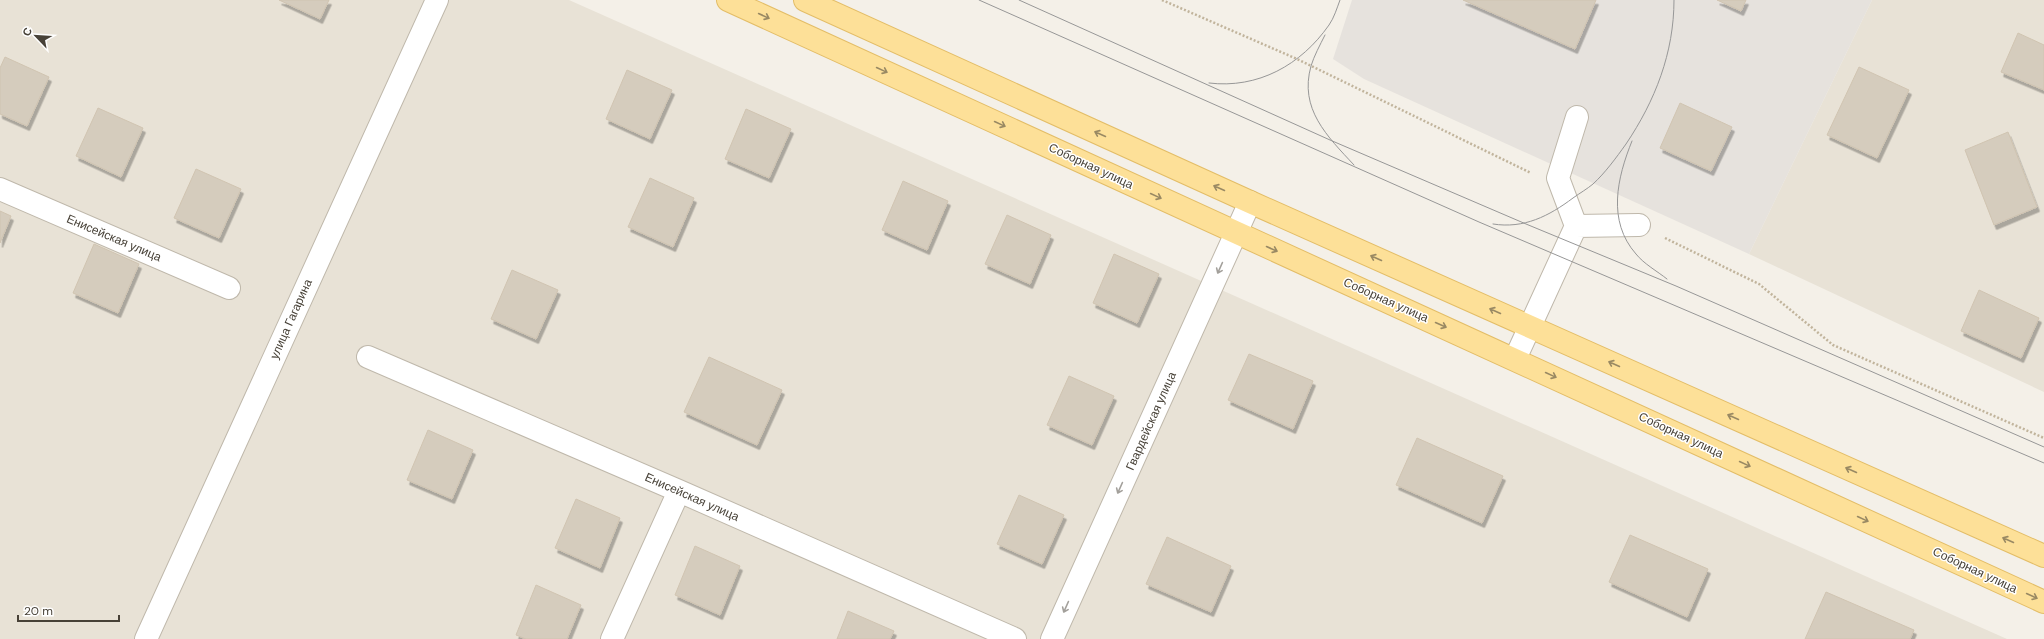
<svg xmlns="http://www.w3.org/2000/svg" width="2044" height="639" viewBox="0 0 2044 639" font-family="'DM Sans',sans-serif">
	<style>
		.residential { fill: #e8e2d6 }
		.industrial { fill: #e6e2dd }
		.building { fill: #d5ccbd; stroke: #d0c4b1; filter: url(#shadow) }
		.lines { fill: none; stroke-linecap: round; stroke-linejoin: round }
		.minor-casing { stroke: #bfb8ab; stroke-width: 24 }
		.major-casing { stroke: #e3bd67; stroke-width: 24 }
		.path { stroke: #c1b49c; stroke-width: 2.5; stroke-dasharray: 2 2; stroke-linecap: butt }
		.minor { stroke: #fff; stroke-width: 22 }
		.major { stroke: #fde098; stroke-width: 22 }
		.tram { stroke: #979797; stroke-width: 1 }
		.oneway { stroke: #998963 }
		.oneway2 { stroke: #a3a09b }
		.labels { text-anchor: middle; dominant-baseline: central; stroke-width: 3; stroke-linejoin: round; paint-order: stroke }
		.street-label { font-size: 12px; fill: #474137; stroke: #fff }
	</style>
	<defs>
		<filter id="shadow"><feDropShadow dx="2.5" dy="4.5" stdDeviation="0" flood-color="#0004"/></filter>
	</defs>
	<rect width="100%" height="100%" fill="#f4f0e8"/>
	<path class="residential" d="M0 0H569L2007 639H0Z
		M1872 0H2044V392L1749 254Z"/>
	<path class="industrial" d="M1352 0H1872L1749 254 1364 79 1333 59Z"/>
	<path class="building" d="M279 0H329L320 19Z
		M1463 0H1596L1575 49Z
		M1717 0H1746L1741 11Z
		M2018 33 2044 45V90L2001 72Z
		M5 57 49 77 27 126 0 114V68Z
		M1859 67 1909 90 1877 158 1827 135Z
		M627 70 672 90 650 139 606 119Z
		M1680 103 1732 127 1711 171 1660 148Z
		M98 108 143 128 121 177 76 156Z
		M746 109 791 129 769 178 725 159Z
		M2008 132 2037 207 1994 225 1965 150Z
		M196 169 241 189 219 238 174 218Z
		M650 178 694 198 673 247 628 227Z
		M903 181 948 201 927 250 882 230Z
		M0 211 11 216 0 243Z
		M1007 215 1051 235 1030 284 985 264Z
		M94 244 139 264 118 313 73 293Z
		M1114 254 1159 274 1137 323 1093 303Z
		M512 270 558 290 536 339 491 319Z
		M1979 290 2039 318 2021 358 1961 331Z
		M1249 354 1313 381 1293 429 1228 400Z
		M709 357 782 390 757 445 684 412Z
		M1069 376 1114 396 1092 445 1047 425Z
		M428 430 473 450 452 499 407 480Z
		M1417 438 1503 476 1482 523 1396 485Z
		M1019 495 1064 515 1042 564 997 544Z
		M576 499 620 518 600 568 555 548Z
		M1630 535 1708 569 1687 617 1609 582Z
		M1167 537 1231 566 1211 612 1146 584Z
		M695 546 740 566 720 615 675 595Z
		M536 585 581 605 567 639H526L516 635Z
		M1826 592 1914 630 1910 639H1805Z
		M848 611 894 631 890 639H837Z"/>
	<g class="lines">
		<g class="minor-casing">
			<path id="minor" d="M0 189 229 288
				M1576 226 1558 178 1577 117
				M368 357 679 491 1015 639
				M1515 359 1576 226 1639 225
				M146 639 437 0
				M612 639 679 491
				M1052 639 1250 202"/>
		</g>
		<g class="major-casing">
			<path id="major" d="M728 0 2044 602
				M805 0 1250 202 2044 556"/>
		</g>
		<path class="path" d="M1162 0 1297 59 1531 173
			M1665 238 1759 284 1833 345 2044 438"/>
		<use href="#minor" class="minor"/>
		<use href="#major" class="major"/>
		<path class="tram" d="M979 0 1479 222 2044 463
			M1019 0 1330 140 1526 224 1676 286 2044 447
			M1325 35C1320 45 1314 56 1311 66 1299 109 1327 136 1354 165
			M1209 83C1258 89 1301 65 1329 25 1334 18 1337 8 1340 0
			M1632 141C1617 178 1607 221 1636 254 1644 264 1657 271 1667 279
			M1493 224C1524 229 1549 216 1573 198 1580 193 1587 189 1593 184 1605 173 1616 158 1626 144 1655 101 1674 53 1674 0"/>
	</g>
	<defs><path id="oneway-shaft" d="M-6 0H5M1.5-3L5.5 0L1.5 3" fill="none" stroke-width="1.6" stroke-linecap="round" stroke-linejoin="round"/></defs>
	<g class="oneway">
		<use href="#oneway-shaft" transform="translate(764 16) rotate(25)"/>
		<use href="#oneway-shaft" transform="translate(882 70) rotate(25)"/>
		<use href="#oneway-shaft" transform="translate(1000 124) rotate(25)"/>
		<use href="#oneway-shaft" transform="translate(1100 134) rotate(-156)"/>
		<use href="#oneway-shaft" transform="translate(1219 188) rotate(-156)"/>
		<use href="#oneway-shaft" transform="translate(1156 196) rotate(25)"/>
		<use href="#oneway-shaft" transform="translate(1272 249) rotate(24)"/>
		<use href="#oneway-shaft" transform="translate(1376 258) rotate(-156)"/>
		<use href="#oneway-shaft" transform="translate(1495 311) rotate(-156)"/>
		<use href="#oneway-shaft" transform="translate(1441 325) rotate(24)"/>
		<use href="#oneway-shaft" transform="translate(1614 364) rotate(-156)"/>
		<use href="#oneway-shaft" transform="translate(1551 375) rotate(25)"/>
		<use href="#oneway-shaft" transform="translate(1733 417) rotate(-156)"/>
		<use href="#oneway-shaft" transform="translate(1745 464) rotate(25)"/>
		<use href="#oneway-shaft" transform="translate(1851 470) rotate(-156)"/>
		<use href="#oneway-shaft" transform="translate(1863 519) rotate(25)"/>
		<use href="#oneway-shaft" transform="translate(2008 540) rotate(-156)"/>
		<use href="#oneway-shaft" transform="translate(2032 596) rotate(25)"/>
	</g>
	<g class="oneway2">
		<use href="#oneway-shaft" transform="translate(1220 268) rotate(114)"/>
		<use href="#oneway-shaft" transform="translate(1120 488) rotate(114)"/>
		<use href="#oneway-shaft" transform="translate(1066 607) rotate(114)"/>
	</g>
	<g class="labels">
		<g class="street-label">
			<text transform="translate(1091 166) rotate(25)">Соборная улица</text>
			<text transform="translate(114 238) rotate(23)">Енисейская улица</text>
			<text transform="translate(1386 300) rotate(24)">Соборная улица</text>
			<text transform="translate(291 319) rotate(-66)">улица Гагарина</text>
			<text transform="translate(1151 421) rotate(-66)">Гвардейская улица</text>
			<text transform="translate(1681 435) rotate(25)">Соборная улица</text>
			<text transform="translate(692 497) rotate(24)">Енисейская улица</text>
			<text transform="translate(1975 570) rotate(25)">Соборная улица</text>
		</g>
	</g>
	<g transform="translate(36 36) rotate(295)" stroke="#ffffff" stroke-width="3" paint-order="stroke">
	<path d="M0-3L7 15L0 10L-7 15Z" fill="#474137"/>
	<text y="-6" font-size="11" font-weight="bold" text-anchor="middle" fill="#474137">С</text>
	</g>
	<path d="M18 615v6h101v-6" fill="none" stroke="#474137" stroke-width="2"/>
	<text x="24" y="615" font-size="12" fill="#474137" stroke="#ffffff" stroke-width="3" paint-order="stroke">20 m</text>
</svg>
